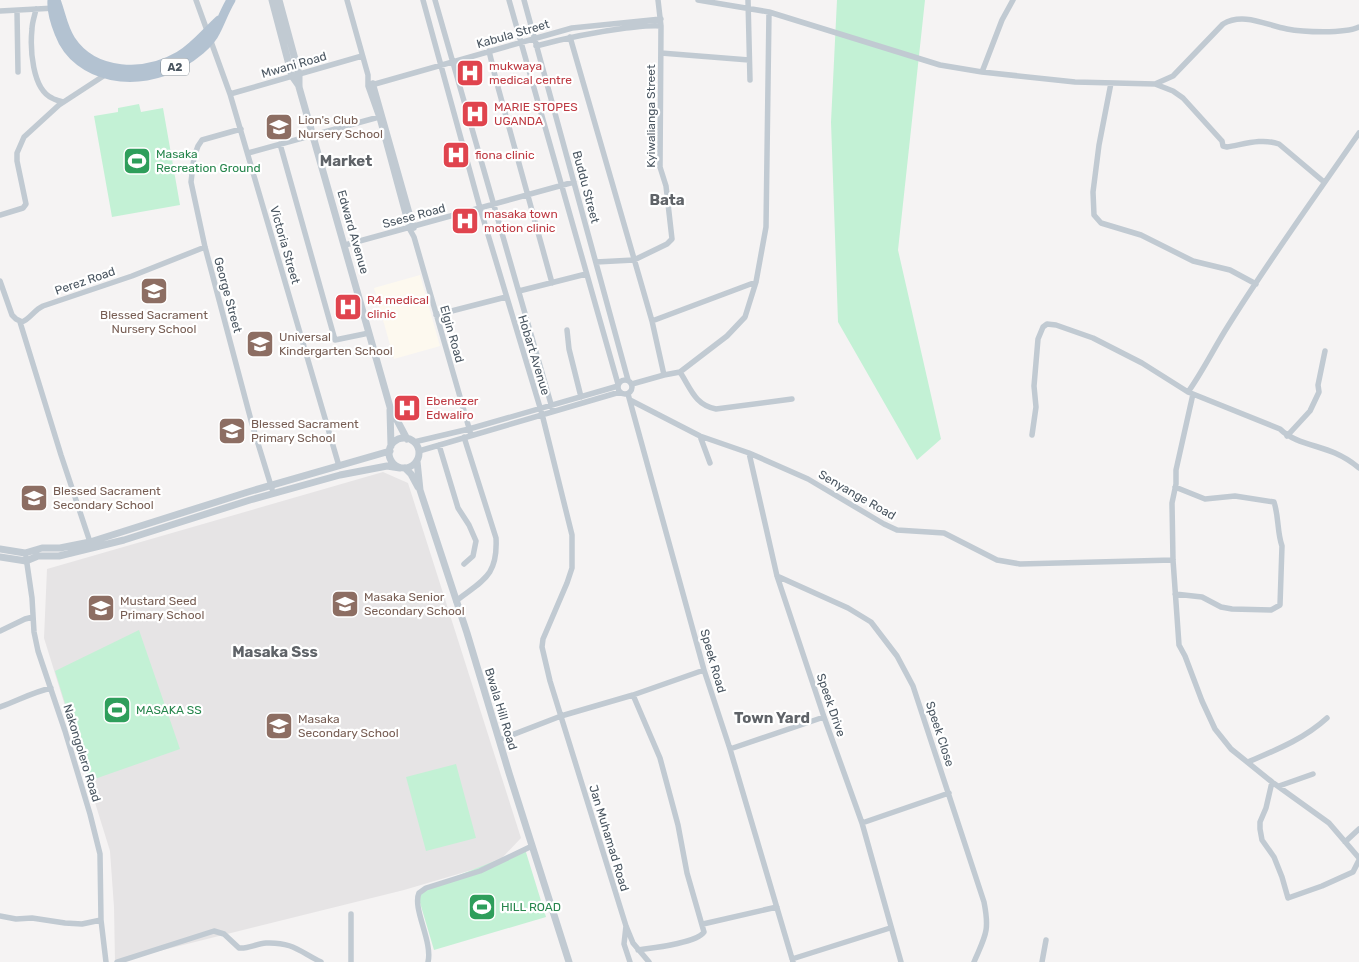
<svg xmlns="http://www.w3.org/2000/svg" width="1359" height="962" viewBox="0 0 1359 962" font-family="Rubik,sans-serif">
	<style>
		.commercial { fill: #fdf9ef }
		.education { fill: #e6e4e5 }
		.green { fill: #c3f1d5 }
		.lines { fill: none; stroke-linecap: round; stroke-linejoin: round }
		.minor { stroke: #c1cad2; stroke-width: 5.5 }
		.tertiary { stroke: #c1cad2; stroke-width: 7 }
		.primary { stroke: #b3c2d1; stroke-width: 9 }
		.labels { text-anchor: middle; dominant-baseline: central; stroke-width: 4.5; stroke-linejoin: round; paint-order: stroke }
		.shield { fill: #fff; stroke: #808990; stroke-width: 1 }
		.shield-label { font-size: 11px; font-weight: bold; fill: #4a5661 }
		.street-label { font-size: 12px; fill: #4a5661; stroke: #fff }
		.health-label { font-size: 12px; fill: #be3a42; stroke: #fff; text-anchor: start }
		.education-label { font-size: 12px; fill: #785e54; stroke: #fff; text-anchor: start }
		.leisure-label { font-size: 12px; fill: #27864d; stroke: #fff; text-anchor: start }
		.quarter-label { font-size: 15px; font-weight: bold; fill: #5f6368; stroke: #fff }
	</style>
	<rect width="100%" height="100%" fill="#f5f3f3"/>
	<path class="commercial" d="M420 275 440 346 394 359 374 288Z"/>
	<path class="education" d="M383 472 408 483 521 838 502 858 482 867 404 890 115 962 114 907 110 851 44 638 47 569Z"/>
	<path class="green" d="M837 0H925L898 250 941 439 917 460 838 322 831 122Z
		M139 104 141 112 163 108 180 205 112 217 94 116 118 112V108Z
		M139 630 180 749 89 781 55 671Z
		M456 764 476 838 426 851 406 777Z
		M525 849 546 917 434 950 418 896 424 889Z"/>
	<g class="lines">
		<path class="minor" d="M196 0 230 94 339 466
			M347 0 368 75V86L379 117 409 228 414 237 471 435
			M423 0 480 208 542 414 572 535V568L567 583 543 639 542 647 550 681 626 926 633 943 649 962
			M435 0 553 411
			M509 0 618 384
			M524 0 628 380
			M698 0 769 12 940 65 982 72 1075 82 1155 84 1173 76 1223 24C1243 12 1266 25 1287 29 1302 32 1345 34 1359 27
			M748 0 750 80
			M36 9C35 15 32 22 32 29 30 48 32 89 52 98 55 100 60 101 63 102
			M0 11 55 8
			M17 11 18 72
			M570 37 652 321 664 375
			M536 46C566 38 595 32 626 28 637 27 649 25 661 26
			M489 51 496 80 552 283
			M661 53 749 60
			M982 72 1002 20 1013 0
			M373 83 414 228
			M1111 83 1099 145 1093 192 1094 215 1101 223 1141 235 1193 261 1230 270 1256 284
			M1155 84 1173 91 1183 98 1222 141 1223 146 1227 147C1245 144 1262 138 1279 144L1324 182
			M368 86 572 28 661 19
			M230 94 362 56
			M241 129 202 140 198 146 194 157 191 182 205 247 252 424 272 489
			M1359 133C1315 197 1269 260 1228 326 1214 348 1203 371 1188 392L1193 394 1176 470V484L1172 503 1173 560 1179 645 1185 656 1202 701 1215 729 1231 749 1272 782 1329 823 1359 858
			M280 144 335 340 369 333
			M248 153 379 117
			M0 215 23 208 26 204 17 161V153L24 137 59 105 108 73
			M345 245 574 182
			M596 262 634 260 667 244 672 239 666 186 660 167 661 26 658 0
			M0 281 12 315 16 319 22 322C30 319 34 310 43 306L132 276 205 247
			M519 291 586 274
			M436 315 506 297
			M652 321 756 282
			M20 322 61 455 90 542
			M567 330 569 349 581 397
			M680 372C691 389 695 405 716 409L792 399
			M618 387a7 7 0 1 1 14 0a7 7 0 1 1-14 0Z
			M632 384 664 375 680 372 727 336 745 317 756 282 766 227 769 12
			M628 394 704 670 730 749 793 962
			M1193 394 1280 429C1294 443 1317 445 1335 453 1344 457 1352 462 1359 468
			M630 400 700 436 749 453 808 479 884 524 897 530 944 533 997 560 1020 564 1173 560
			M1032 435 1036 407 1034 386 1038 339 1043 327 1047 324 1056 325 1093 338 1142 363 1188 392
			M700 436 710 463
			M1287 436 1310 411 1319 392 1318 385 1325 351
			M414 442 469 429 618 386
			M439 445 458 508 469 525 476 541 473 556 464 564
			M419 451 620 392
			M749 453 777 576 824 717 862 823 901 962
			M26 557 32 598 34 632 38 651 65 731 90 814 100 854 101 920 106 962
			M777 576 848 608 871 622 897 656 913 686 984 902C990 932 985 936 974 962
			M1175 594 1202 597 1221 607 1232 609 1271 610 1280 605 1282 546C1277 532 1279 517 1274 502L1235 496 1205 499 1175 487
			M456 601C483 580 498 576 496 538L464 437
			M0 631 25 619 33 617
			M633 695 660 758 678 825 687 873 704 932C697 943 652 948 638 950
			M0 707C17 701 33 692 51 688
			M499 740 561 716 633 695 704 670
			M730 749 824 717
			M1248 762C1276 750 1304 739 1327 718
			M1272 782 1266 808 1260 822V829L1262 840 1274 857 1282 877 1288 898 1322 886 1353 872 1359 860
			M1279 786 1313 774
			M862 823 949 793
			M1345 842 1359 829
			M351 914V962
			M0 916 16 919 32 918 65 923 82 924 101 920
			M703 924 777 907
			M626 926 624 944 630 962
			M792 959 890 928
			M117 962 214 931 224 934 239 948C248 949 256 944 266 943 292 942 299 951 321 962
			M428 962C433 942 412 908 419 893L426 888 480 871 532 846
			M1042 962 1046 940"/>
		<path class="tertiary" d="M272 0 292 76 299 86
			M279 0 299 74V87L390 407 407 439
			M390 410 391 446
			M389 453a15 15 0 1 1 30 0a15 15 0 1 1-30 0Z
			M417 461 420 490 467 633 509 773 569 962
			M405 468 411 474 418 487
			M0 549 25 553 42 548H60L90 542 248 492 390 451
			M0 557 26 561 38 556H59L124 540 250 500 340 475 387 466 400 468"/>
		<path class="primary" d="M52 0C51 11 55 23 59 33 77 81 140 88 180 64 193 57 210 44 216 31 221 21 225 10 231 0
			M56 0C61 13 63 28 71 40 94 75 145 76 179 56 194 47 206 32 219 20"/>
	</g>
	<defs>
		<g id="hospital-square" transform="scale(1.4375)"><rect x="-9" y="-9" width="18" height="18" rx="4" fill="#e0444e" stroke="#fff"/><path d="M-5-5h3v3.5h4V-5h3V5h-3V1.5h-4V5h-3Z" fill="#fff"/></g>
		<g id="school-square" transform="scale(1.4375)"><rect x="-9" y="-9" width="18" height="18" rx="4" fill="#8d6e63" stroke="#fff"/><path d="M0-5L7-2L0 1L-7-2ZM-4 1L0 2.5L4 1V4Q0 6-4 4Z" fill="#fff"/></g>
		<g id="stadium-square" transform="scale(1.4375)"><rect x="-9" y="-9" width="18" height="18" rx="4" fill="#2e9e5b" stroke="#fff"/><path d="M0-5a6.5 5 0 1 0 0 10a6.5 5 0 1 0 0-10ZM-3.5-1.8h7v3.6h-7Z" fill="#fff"/></g>
	</defs>
	<g fill-rule="evenodd">
		<use href="#hospital-square" x="470" y="73"/>
		<use href="#hospital-square" x="475" y="114"/>
		<use href="#school-square" x="279" y="127"/>
		<use href="#hospital-square" x="456" y="155"/>
		<use href="#stadium-square" x="137" y="161"/>
		<use href="#hospital-square" x="465" y="221"/>
		<use href="#school-square" x="154" y="291"/>
		<use href="#hospital-square" x="348" y="307"/>
		<use href="#school-square" x="260" y="344"/>
		<use href="#hospital-square" x="407" y="408"/>
		<use href="#school-square" x="232" y="431"/>
		<use href="#school-square" x="34" y="498"/>
		<use href="#school-square" x="345" y="604"/>
		<use href="#school-square" x="101" y="608"/>
		<use href="#stadium-square" x="117" y="710"/>
		<use href="#school-square" x="279" y="726"/>
		<use href="#stadium-square" x="482" y="907"/>
	</g>
	<g class="labels">
		<rect class="shield" x="161" y="58.5" width="28" height="17" rx="4"/>
		<g class="shield-label">
			<text x="175" y="67">A2</text>
		</g>
		<g class="street-label">
			<text transform="translate(513 34) rotate(-16)">Kabula Street</text>
			<text transform="translate(294 65) rotate(-16)">Mwani Road</text>
			<text transform="translate(651 116) rotate(-90)">Kyiwalianga Street</text>
			<text transform="translate(586 187) rotate(75)">Buddu Street</text>
			<text transform="translate(414 216) rotate(-15)">Ssese Road</text>
			<text transform="translate(353 232) rotate(74)">Edward Avenue</text>
			<text transform="translate(285 245) rotate(74)">Victoria Street</text>
			<text transform="translate(85 281) rotate(-19)">Perez Road</text>
			<text transform="translate(228 295) rotate(75)">George Street</text>
			<text transform="translate(452 334) rotate(74)">Elgin Road</text>
			<text transform="translate(534 355) rotate(73)">Hobart Avenue</text>
			<text transform="translate(857 495) rotate(30)">Senyange Road</text>
			<text transform="translate(713 661) rotate(74)">Speek Road</text>
			<text transform="translate(831 705) rotate(71)">Speek Drive</text>
			<text transform="translate(501 709) rotate(73)">Bwala Hill Road</text>
			<text transform="translate(940 734) rotate(72)">Speek Close</text>
			<text transform="translate(82 753) rotate(73)">Nakongolero Road</text>
			<text transform="translate(609 838) rotate(73)">Jan Muhamad Road</text>
		</g>
		<g class="health-label">
			<text x="489" y="66">mukwaya<tspan x="489" dy="14">medical centre</tspan></text>
			<text x="494" y="107">MARIE STOPES<tspan x="494" dy="14">UGANDA</tspan></text>
			<text x="475" y="155">fiona clinic</text>
			<text x="484" y="214">masaka town<tspan x="484" dy="14">motion clinic</tspan></text>
			<text x="367" y="300">R4 medical<tspan x="367" dy="14">clinic</tspan></text>
			<text x="426" y="401">Ebenezer<tspan x="426" dy="14">Edwaliro</tspan></text>
		</g>
		<g class="education-label">
			<text x="298" y="120">Lion's Club<tspan x="298" dy="14">Nursery School</tspan></text>
			<text x="154" y="315" text-anchor="middle">Blessed Sacrament<tspan x="154" dy="14">Nursery School</tspan></text>
			<text x="279" y="337">Universal<tspan x="279" dy="14">Kindergarten School</tspan></text>
			<text x="251" y="424">Blessed Sacrament<tspan x="251" dy="14">Primary School</tspan></text>
			<text x="53" y="491">Blessed Sacrament<tspan x="53" dy="14">Secondary School</tspan></text>
			<text x="364" y="597">Masaka Senior<tspan x="364" dy="14">Secondary School</tspan></text>
			<text x="120" y="601">Mustard Seed<tspan x="120" dy="14">Primary School</tspan></text>
			<text x="298" y="719">Masaka<tspan x="298" dy="14">Secondary School</tspan></text>
		</g>
		<g class="leisure-label">
			<text x="156" y="154">Masaka<tspan x="156" dy="14">Recreation Ground</tspan></text>
			<text x="136" y="710">MASAKA SS</text>
			<text x="501" y="907">HILL ROAD</text>
		</g>
		<g class="quarter-label">
			<text x="346" y="161">Market</text>
			<text x="667" y="200">Bata</text>
			<text x="275" y="652">Masaka Sss</text>
			<text x="772" y="718">Town Yard</text>
		</g>
	</g>
</svg>
